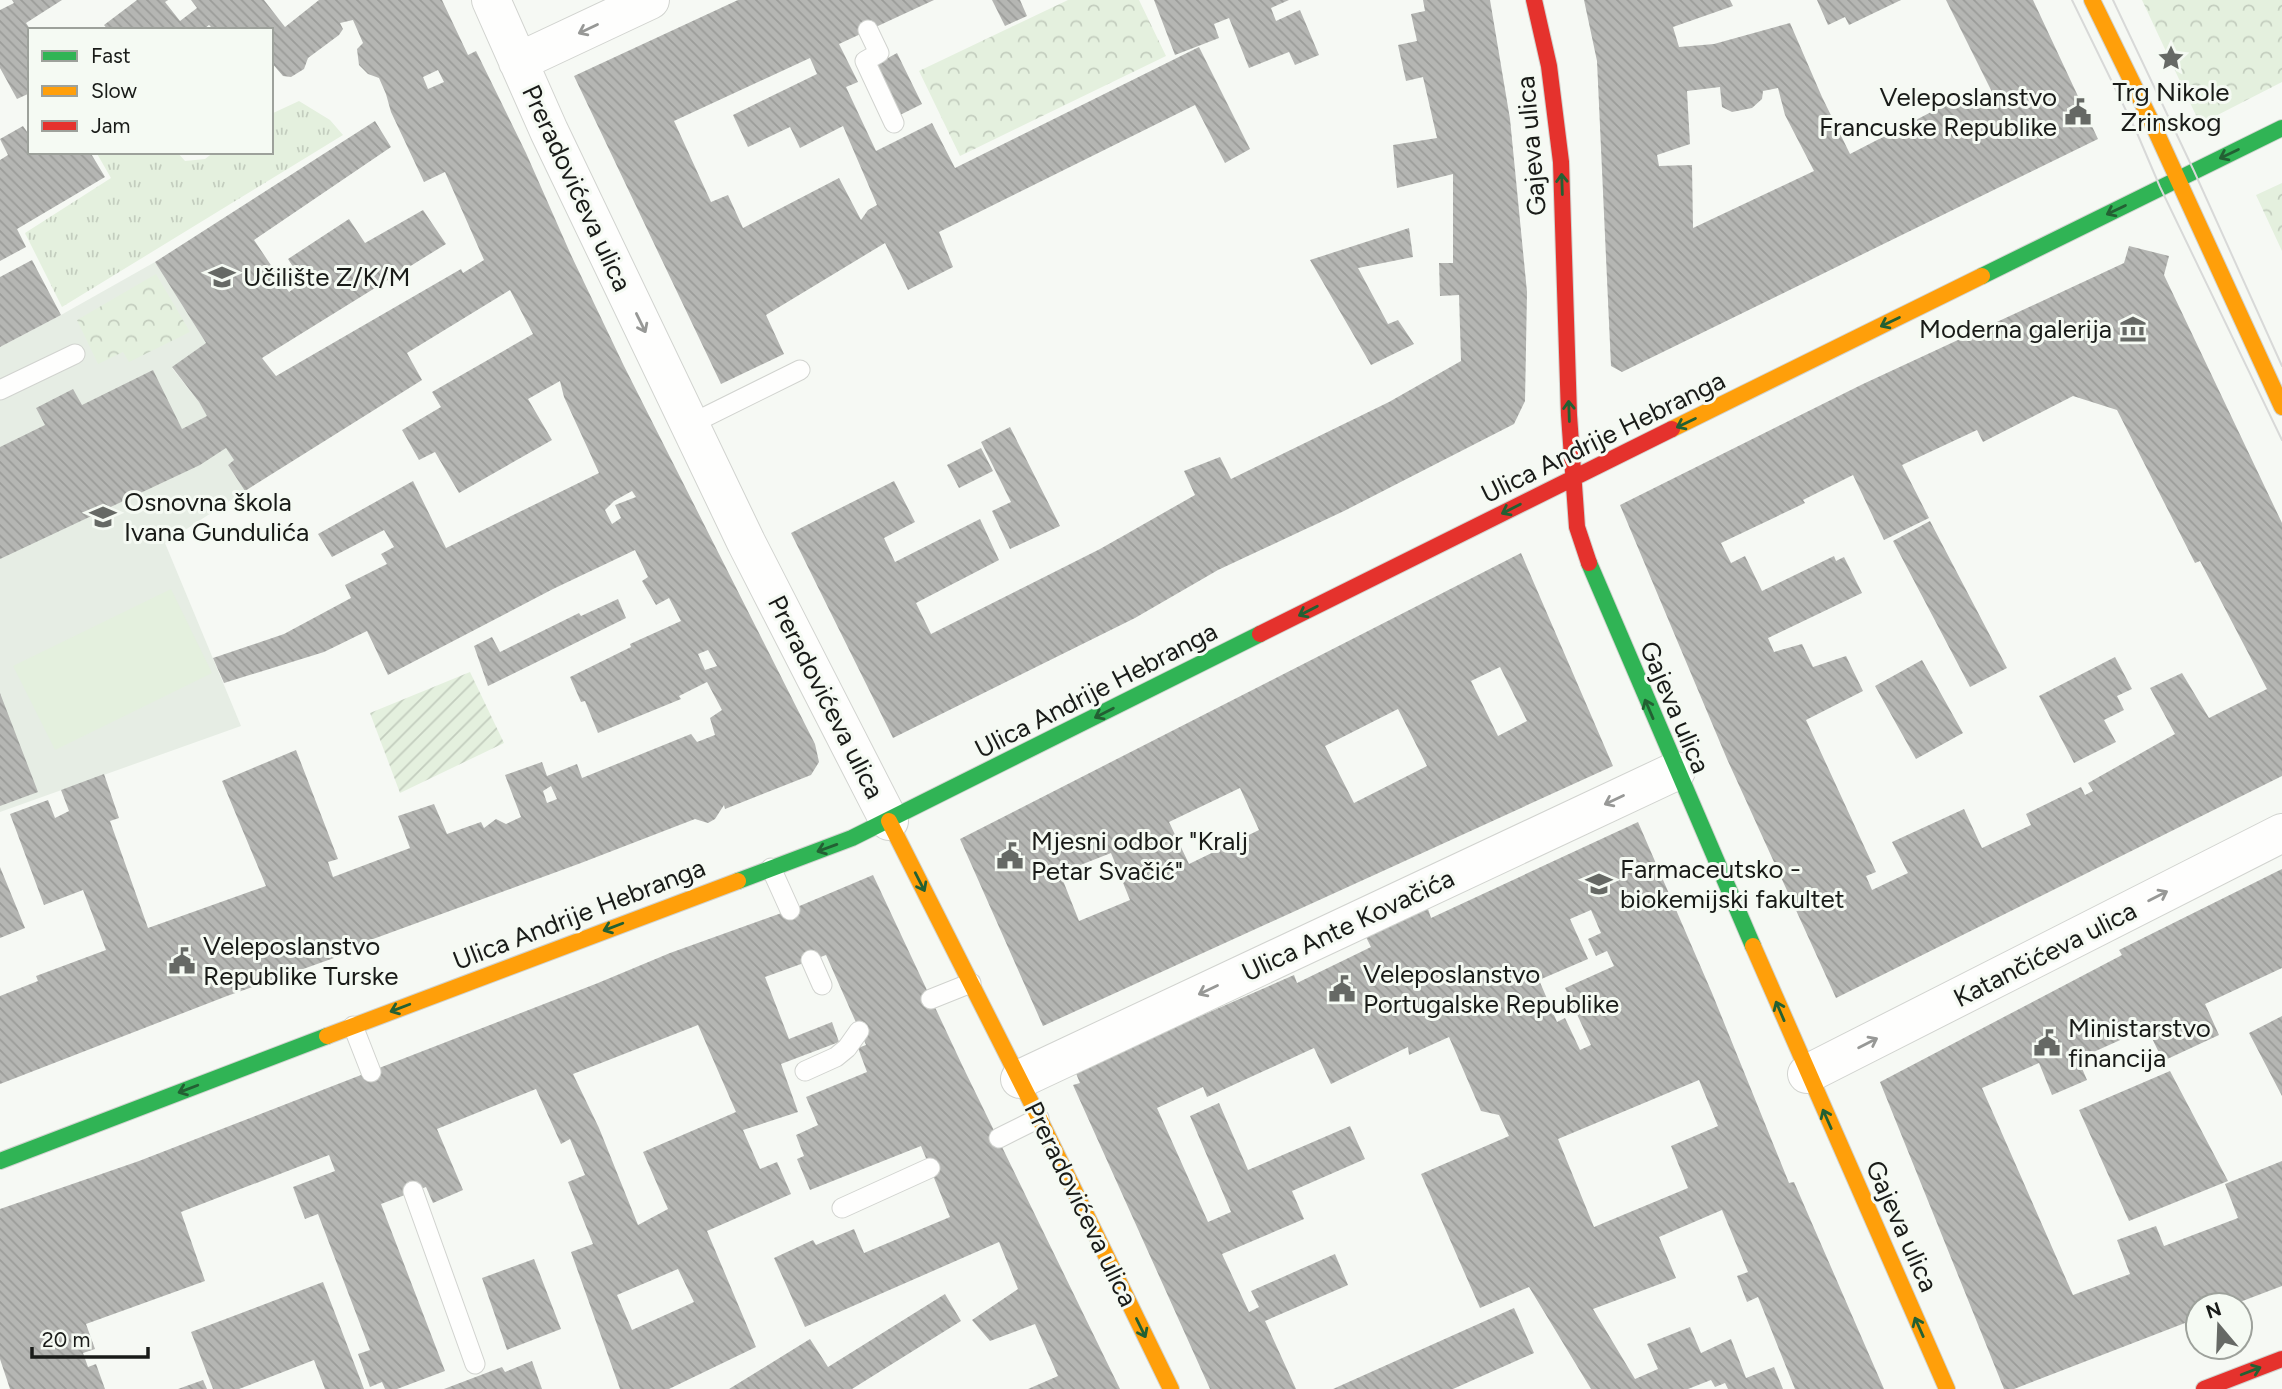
<svg xmlns="http://www.w3.org/2000/svg" width="2282" height="1389" viewBox="0 0 2282 1389" font-family="Figtree,sans-serif">
	<style>
		.built { fill: #e6ede4 }
		.grass { fill: url(#grass-tufts) }
		.forest { fill: url(#forest-crowns) }
		.garden { fill: url(#garden-furrows) }
		.pitch { fill: #e4f0de }
		.building { fill: url(#building-back-hatch); fill-rule: evenodd }
		.lines { fill: none; stroke-linecap: round; stroke-linejoin: round }
		.lane-casing { stroke: #d1d3cf; stroke-width: 21 }
		.street-casing { stroke: #d1d3cf; stroke-width: 40 }
		.fast-casing { stroke: #d1d3cf; stroke-width: 18 }
		.slow-casing { stroke: #d1d3cf; stroke-width: 18 }
		.jam-casing { stroke: #d1d3cf; stroke-width: 18 }
		.lane { stroke: #fefefd; stroke-width: 19 }
		.street { stroke: #fefefd; stroke-width: 38 }
		.fast { stroke: #30b455; stroke-width: 16 }
		.slow { stroke: #ff9f0a; stroke-width: 16 }
		.jam { stroke: #e5322d; stroke-width: 16 }
		.tram { stroke: #d8d9d8; stroke-width: 2 }
		.oneway { stroke: #979896 }
		.oneway2 { stroke: #236033 }
		.labels { text-anchor: middle; dominant-baseline: central; stroke-width: 6; stroke-linejoin: round; paint-order: stroke }
		.poi-label { font-size: 26px; fill: #191b18; stroke: #f5faf3; text-anchor: start }
		.street-label { font-size: 26px; fill: #191b18; stroke: #f5faf3 }
	</style>
	<defs>
		<pattern id="grass-tufts" width="24" height="20" patternUnits="userSpaceOnUse" patternTransform="scale(1.75)"><rect width="24" height="20" fill="#e4f0de"/><path d="M3 7l-1-3M5 7V3M7 7l1-3M15 17l-1-3M17 17v-4M19 17l1-3" fill="none" stroke="#c3cdbe"/></pattern>
		<pattern id="forest-crowns" width="20" height="18" patternUnits="userSpaceOnUse" patternTransform="scale(1.75)"><rect width="20" height="18" fill="#e4f0de"/><path d="M2 6a3 3 0 1 1 6 0M12 15a3 3 0 1 1 6 0" fill="none" stroke="#c3cdbe"/></pattern>
		<pattern id="garden-furrows" width="10" height="10" patternUnits="userSpaceOnUse" patternTransform="scale(1.75)"><rect width="10" height="10" fill="#e4f0de"/><path d="M-1 1l2-2M0 10L10 0M9 11l2-2" fill="none" stroke="#c3cdbe"/></pattern>
		<pattern id="building-back-hatch" width="6" height="6" patternUnits="userSpaceOnUse" patternTransform="scale(1.75)"><rect width="6" height="6" fill="#b5b6b3"/><path d="M-1 5l2 2M0 0l6 6M5-1l2 2" fill="none" stroke="#9b9c99"/></pattern>
	</defs>
	<rect width="100%" height="100%" fill="#f6f9f4"/>
	<path class="built" d="M155 262 206 343 172 368 199 402 234 460 228 465 245 491 165 543 241 726 0 812V347L61 315Z"/>
	<path class="grass" d="M299 101 330 120 343 135 62 307 25 233 111 178 96 152H177L185 161 205 159 214 152H271V114Z"/>
	<path class="forest" d="M1068 0H1139L1166 56 960 156 919 71Z
		M2142 0H2282V82L2200 124Z
		M2282 183V251L2256 195Z
		M156 274 190 332 129 362 123 352 98 364 77 320Z"/>
	<path class="garden" d="M470 672 504 743 400 793 370 713Z"/>
	<path class="pitch" d="M171 589 212 673 55 750 13 666Z"/>
	<path class="building" d="M12 0H62L26 23 30 29V93L17 99 0 68V10L14 3Z
		M137 0H168L165 2 180 21 197 8 191 0H264L285 27 319 0H442L468 55 476 51 526 153 571 255 624 366 815 744 819 762 811 775 725 809 724 805 715 819 708 823 695 819 581 863 332 954 334 958 227 996 0 1084V996L38 981 36 976 106 950 83 890 44 905 10 814 48 800 55 818 69 811 61 790 104 774 119 818 110 821 148 928 266 886 222 781 296 750 338 859 328 862 333 877 410 848 398 816 434 804 447 834 481 822 484 828 496 819 506 824 521 817 505 775 542 762 547 776 577 764 582 778 691 734 697 742 715 735 710 718 722 710 707 682 679 696 681 699 598 733 585 701 581 702 570 677 631 647 630 644 681 621 669 598 656 605 642 581 648 577 635 550 553 589 388 675 367 631 324 652 224 683 213 658 284 634 351 598 345 585 387 564 381 554 394 547 384 530 332 557 318 534 413 481 446 548 599 473 564 397 560 381 528 399 552 440 459 493 435 452 419 460 402 430 441 407 432 392 533 334 510 290 407 353 422 380 245 491 228 465 234 460 226 448 200 465 0 559V447L45 425 36 408 73 389 82 405 153 370 182 429 207 416 199 402 172 367 206 343 155 262 375 121 391 147 254 240 289 292 303 282 288 259 349 219 365 243 423 210 446 244 262 358 276 376 461 269 463 273 484 260 445 172 424 182 391 112 386 94 379 78 368 74 359 65 357 49 363 43 353 20 340 23 343 29 339 35 308 58 304 69 291 77 283 76 271 62V30H214L209 25 203 30H108L104 25ZM438 70 444 82 428 89 423 77ZM632 491 636 497 615 505 621 518 612 524 605 510 614 501ZM708 650 717 666 705 670 698 654ZM551 786 557 799 547 803 543 791Z
		M738 0H934L839 44 858 82 846 87 876 151 932 123 955 168 1199 47 1250 149 1225 163 1195 105 939 232 953 267 908 290 885 243 766 315 784 354 721 384 574 76ZM810 58 817 74 733 115 748 147 790 127 800 148 843 126 877 205 868 210 861 220 839 178 743 228 728 195 711 202 674 121Z
		M992 0H1020L1027 16 1005 26Z
		M1154 0H1289L1271 8 1276 21 1300 10 1319 55 1295 65 1289 52 1249 68 1229 18 1214 24 1219 38 1175 55Z
		M1423 0H1490L1510 119 1527 292 1525 401 1514 424 1344 511 1218 570 1135 618 893 738 791 533 894 481 915 522 884 538 895 562 980 519 999 560 916 603 931 634 1100 549 1195 495 1184 471 1220 457 1231 479 1389 402 1461 361 1459 295 1440 296 1439 263H1453V174L1397 188 1393 145 1437 138 1423 77 1406 81 1398 45 1417 41 1411 14 1425 11Z
		M1584 0H1730L1733 6 1673 27 1679 47 1714 44 1790 23 1822 97 1850 154 1968 93 1972 102 1992 92 1946 0H2033L2098 139 1622 372 1611 366 1597 61ZM1720 87 1722 107 1732 112 1752 108 1762 99 1763 91 1778 88 1785 115 1814 171 1693 228 1692 165 1659 166 1657 155 1690 144 1687 91Z
		M1817 0H1901L1849 25 1845 17 1828 25Z
		M897 53 922 104 900 115 875 65Z
		M23 126 30 136V152H90L105 177 17 229 26 247 0 261V160L8 155 0 139Z
		M1409 228 1413 257 1358 268 1388 324 1398 320 1414 344 1371 365 1310 260Z
		M2129 246 2169 256 2164 275 2282 523V776L1836 998 1727 759 1620 505 1863 384 2124 263ZM2073 396 2117 410 2195 563 2200 561 2267 689 2209 718 2182 673 2150 688 2175 734 2088 783 2093 791 2085 795 2081 787 2026 814 2031 825 1982 848 1964 809 1892 842 1908 873 1872 890 1866 876 1876 872 1806 720 1863 691 1846 656 1813 667 1802 644 1774 652 1768 638 1862 593 1844 557 1836 561 1834 556 1762 591 1745 556 1731 563 1721 543 1805 503 1803 500 1853 475 1884 540 1929 518 1902 465 1977 430 1983 442Z
		M32 260 61 315 0 347V277Z
		M1010 427 1060 526 1010 549 992 511 1011 502 981 442Z
		M981 448 993 471 959 488 947 465Z
		M1930 521 2007 668 1970 687 1893 541Z
		M1521 553 1613 766 1043 1026 960 839ZM1500 667 1527 721 1498 736 1471 681ZM1398 709 1427 766 1354 803 1325 746ZM1240 788 1259 830 1189 864 1169 822ZM1111 853 1130 900 1079 921 1060 873Z
		M618 599 626 618 488 686 474 646 492 637 500 652 579 613 581 616Z
		M2115 657 2132 689 2117 696 2124 710 2104 720 2116 742 2074 763 2039 696Z
		M1922 660 1963 733 1916 759 1875 686Z
		M0 693 38 792 0 806Z
		M1638 822 1712 993 1789 1183 1794 1182 1884 1389H1795L1758 1297 1747 1302 1737 1276 1748 1272 1722 1210 1659 1237 1676 1278 1593 1309 1635 1379 1658 1369 1647 1344 1690 1327 1701 1353 1731 1339 1746 1378 1774 1367 1783 1389H1728L1725 1383 1715 1387 1711 1380 1688 1389H1591L1529 1287 1480 1308 1421 1174 1509 1136 1499 1115 1481 1111 1449 1037 1409 1055 1408 1047 1331 1084 1314 1048 1207 1097 1203 1087 1157 1108 1208 1222 1231 1212 1190 1116 1219 1103 1248 1170 1350 1126 1365 1159 1292 1191 1304 1219 1222 1254 1249 1312 1259 1307 1251 1291 1335 1254 1348 1285 1265 1321 1296 1389H1210L1073 1085 1080 1083 1075 1071 1294 975 1297 983 1371 947 1366 937 1428 909 1431 918ZM1591 910 1601 933 1588 939 1596 956 1607 951 1614 966 1565 988 1591 1045 1580 1050 1565 1018 1557 1022 1539 980 1588 959 1570 919ZM1699 1080 1718 1126 1671 1146 1688 1188 1594 1227 1558 1139Z
		M0 867 25 928 0 938Z
		M2282 869V968L2205 1004 2219 1035 2163 1061 2147 1028 2078 1059 2087 1080 2052 1095 2039 1063 1982 1088 2073 1295 2130 1274 2117 1240 2156 1226 2164 1246 2238 1218 2225 1184 2282 1161V1286L2232 1305H2198V1318L2014 1389H2004L1880 1082 2122 955 2119 950Z
		M873 875 963 1067 1120 1389H1028L1058 1376 1035 1324 990 1341 972 1320 1018 1289 999 1242 805 1327 774 1258 813 1240 816 1245 854 1229 864 1253 950 1217 921 1146 810 1190 797 1159 804 1156 796 1135 818 1125 806 1097 867 1072 858 1048 866 1045 826 955 765 977 789 1039 832 1022 839 1042 781 1064 798 1112 743 1130 760 1169 777 1162 791 1194 707 1231 756 1347 669 1389H620L571 1252 593 1244 568 1182 585 1175 570 1139 561 1144 536 1089 437 1129 463 1190 433 1203 426 1187 381 1204 445 1371 397 1389H385L382 1382 370 1387 358 1354 370 1350 318 1214 305 1219 293 1187 335 1171 329 1155 181 1212 205 1281 86 1324 95 1349 83 1353 88 1367 96 1364 105 1389H10L0 1359V1209L139 1161 598 983 670 953 790 910ZM698 1025 736 1112 643 1152 668 1209 638 1225 599 1128 573 1074ZM678 1269 694 1302 632 1330 617 1295Z
		M2282 1016V1096L2249 1033Z
		M2170 1071 2228 1181 2129 1221 2079 1110Z
		M534 1259 561 1329 507 1350 482 1278Z
		M323 1282 364 1389H325L314 1360 239 1389H213L191 1332Z
		M945 1294 961 1321 852 1389H729L810 1339 828 1367Z
		M1514 1308 1534 1353 1453 1389H1333Z
		M532 1361 542 1389H444L502 1367 505 1372Z
		M203 1380 207 1389H178Z"/>
	<g class="lines">
		<g class="lane-casing">
			<path id="lane" d="M868 30 879 53 865 61 894 123
				M0 390 75 354
				M691 424 800 370
				M771 868 790 910
				M811 960 822 985
				M931 999 971 983
				M353 1026 371 1072
				M805 1071 836 1057 847 1048 859 1031
				M999 1138 1039 1118
				M413 1191 475 1364
				M842 1208 930 1168"/>
		</g>
		<g class="street-casing">
			<path id="street" d="M491 0 549 131 746 542 889 821
				M518 62 650 0
				M1807 1074 2282 833
				M1020 1079 1676 771"/>
		</g>
		<g class="fast-casing">
			<path id="fast" d="M1982 276 2282 128
				M1589 563 1753 946
				M738 881 852 838 1260 634
				M0 1161 327 1036"/>
		</g>
		<g class="slow-casing">
			<path id="slow" d="M2092 0 2153 125 2282 407
				M1672 429 1982 276
				M889 821 1039 1118 1171 1389
				M1753 946 1947 1389
				M327 1036 738 881"/>
		</g>
		<g class="jam-casing">
			<path id="jam" d="M1534 0 1549 66 1561 162 1569 415 1577 527 1589 563
				M1260 634 1672 429
				M2204 1389 2282 1359"/>
		</g>
		<use href="#lane" class="lane"/>
		<use href="#street" class="street"/>
		<use href="#fast" class="fast"/>
		<use href="#slow" class="slow"/>
		<use href="#jam" class="jam"/>
		<path class="tram" d="M2072 0 2137 133 2160 187 2282 440
			M2113 0 2194 171 2282 366"/>
	</g>
	<defs><path id="oneway-shaft" d="M-6 0H5M1.5-3L5.5 0L1.5 3" fill="none" stroke-width="1.6" stroke-linecap="round" stroke-linejoin="round" transform="scale(1.75)"/></defs>
	<g class="oneway">
		<use href="#oneway-shaft" transform="translate(588 29) rotate(155)"/>
		<use href="#oneway-shaft" transform="translate(641 323) rotate(64)"/>
		<use href="#oneway-shaft" transform="translate(1614 800) rotate(155)"/>
		<use href="#oneway-shaft" transform="translate(2158 896) rotate(-27)"/>
		<use href="#oneway-shaft" transform="translate(1208 990) rotate(155)"/>
		<use href="#oneway-shaft" transform="translate(1868 1043) rotate(-27)"/>
	</g>
	<g class="oneway2">
		<use href="#oneway-shaft" transform="translate(2229 154) rotate(154)"/>
		<use href="#oneway-shaft" transform="translate(1562 184) rotate(-92)"/>
		<use href="#oneway-shaft" transform="translate(2116 210) rotate(154)"/>
		<use href="#oneway-shaft" transform="translate(1890 322) rotate(154)"/>
		<use href="#oneway-shaft" transform="translate(1569 411) rotate(-92)"/>
		<use href="#oneway-shaft" transform="translate(1686 423) rotate(154)"/>
		<use href="#oneway-shaft" transform="translate(1511 509) rotate(153)"/>
		<use href="#oneway-shaft" transform="translate(1308 611) rotate(153)"/>
		<use href="#oneway-shaft" transform="translate(1649 709) rotate(-113)"/>
		<use href="#oneway-shaft" transform="translate(1104 713) rotate(153)"/>
		<use href="#oneway-shaft" transform="translate(827 848) rotate(160)"/>
		<use href="#oneway-shaft" transform="translate(920 882) rotate(63)"/>
		<use href="#oneway-shaft" transform="translate(613 927) rotate(159)"/>
		<use href="#oneway-shaft" transform="translate(400 1008) rotate(159)"/>
		<use href="#oneway-shaft" transform="translate(1780 1011) rotate(-113)"/>
		<use href="#oneway-shaft" transform="translate(188 1089) rotate(159)"/>
		<use href="#oneway-shaft" transform="translate(1827 1119) rotate(-114)"/>
		<use href="#oneway-shaft" transform="translate(1919 1327) rotate(-114)"/>
		<use href="#oneway-shaft" transform="translate(1141 1328) rotate(64)"/>
		<use href="#oneway-shaft" transform="translate(2251 1371) rotate(-21)"/>
	</g>
	<defs>
		<g id="sight-bare" transform="scale(2.1)"><path d="M0-6L1.8-2.2L6-1.7L2.9 1.2L3.7 5.4L0 3.3L-3.7 5.4L-2.9 1.2L-6-1.7L-1.8-2.2Z" fill="#666965" stroke="#f5faf3" stroke-width="2.5" paint-order="stroke"/></g>
		<g id="civic-bare" transform="scale(2.1)"><path d="M-.6-6.5H3V-4.5H.6V-3L4-1V1h2V6H-6V1h2V-1L-.6-3ZM-1.2 2.5V6h2.4V2.5Z" fill="#666965" stroke="#f5faf3" stroke-width="2.5" paint-order="stroke"/></g>
		<g id="school-bare" transform="scale(2.1)"><path d="M0-5L7-2L0 1L-7-2ZM-4 1L0 2.5L4 1V4Q0 6-4 4Z" fill="#666965" stroke="#f5faf3" stroke-width="2.5" paint-order="stroke"/></g>
		<g id="museum-bare" transform="scale(2.1)"><path d="M0-6L6-3V-2H-6V-3ZM-5-1h2V3h-2ZM-1-1h2V3h-2ZM3-1h2V3H3ZM-6 4H6V6H-6Z" fill="#666965" stroke="#f5faf3" stroke-width="2.5" paint-order="stroke"/></g>
		<g id="university-bare" transform="scale(2.1)"><path d="M0-5L7-2L0 1L-7-2ZM-4 1L0 2.5L4 1V4Q0 6-4 4Z" fill="#666965" stroke="#f5faf3" stroke-width="2.5" paint-order="stroke"/></g>
	</defs>
	<g fill-rule="evenodd">
		<use href="#sight-bare" x="2171" y="58"/>
		<use href="#civic-bare" x="2078" y="112"/>
		<use href="#school-bare" x="222" y="277"/>
		<use href="#museum-bare" x="2133" y="329"/>
		<use href="#school-bare" x="103" y="517"/>
		<use href="#civic-bare" x="1010" y="856"/>
		<use href="#university-bare" x="1599" y="884"/>
		<use href="#civic-bare" x="182" y="961"/>
		<use href="#civic-bare" x="1342" y="989"/>
		<use href="#civic-bare" x="2047" y="1043"/>
	</g>
	<g class="labels">
		<g class="poi-label">
			<text x="2171" y="92" text-anchor="middle">Trg Nikole<tspan x="2171" dy="30">Zrinskog</tspan></text>
			<text x="2057" y="97" text-anchor="end">Veleposlanstvo<tspan x="2057" dy="30">Francuske Republike</tspan></text>
			<text x="243" y="277">Učilište Z/K/M</text>
			<text x="2112" y="329" text-anchor="end">Moderna galerija</text>
			<text x="124" y="502">Osnovna škola<tspan x="124" dy="30">Ivana Gundulića</tspan></text>
			<text x="1031" y="841">Mjesni odbor "Kralj<tspan x="1031" dy="30">Petar Svačić"</tspan></text>
			<text x="1620" y="869">Farmaceutsko -<tspan x="1620" dy="30">biokemijski fakultet</tspan></text>
			<text x="203" y="946">Veleposlanstvo<tspan x="203" dy="30">Republike Turske</tspan></text>
			<text x="1363" y="974">Veleposlanstvo<tspan x="1363" dy="30">Portugalske Republike</tspan></text>
			<text x="2068" y="1028">Ministarstvo<tspan x="2068" dy="30">financija</tspan></text>
		</g>
		<g class="street-label">
			<text transform="translate(1531 146) rotate(-95)">Gajeva ulica</text>
			<text transform="translate(577 188) rotate(65)">Preradovićeva ulica</text>
			<text transform="translate(1603 437) rotate(-26)">Ulica Andrije Hebranga</text>
			<text transform="translate(1096 690) rotate(-27)">Ulica Andrije Hebranga</text>
			<text transform="translate(826 697) rotate(63)">Preradovićeva ulica</text>
			<text transform="translate(1675 707) rotate(67)">Gajeva ulica</text>
			<text transform="translate(579 914) rotate(-21)">Ulica Andrije Hebranga</text>
			<text transform="translate(1348 925) rotate(-25)">Ulica Ante Kovačića</text>
			<text transform="translate(2045 954) rotate(-27)">Katančićeva ulica</text>
			<text transform="translate(1081 1204) rotate(64)">Preradovićeva ulica</text>
			<text transform="translate(1902 1226) rotate(66)">Gajeva ulica</text>
		</g>
	</g>
	<rect x="28" y="28" width="245" height="126" fill="#f5faf3" stroke="#9da19b" stroke-width="2"/>
	<rect x="42" y="51" width="35" height="10" fill="#30b455" stroke="#9da19b" stroke-width="2"/>
	<text x="91" y="63" font-size="21" fill="#191b18">Fast</text>
	<rect x="42" y="86" width="35" height="10" fill="#ff9f0a" stroke="#9da19b" stroke-width="2"/>
	<text x="91" y="98" font-size="21" fill="#191b18">Slow</text>
	<rect x="42" y="121" width="35" height="10" fill="#e5322d" stroke="#9da19b" stroke-width="2"/>
	<text x="91" y="133" font-size="21" fill="#191b18">Jam</text>
	<g transform="translate(2219 1326) rotate(341)"><circle r="33" fill="#f5faf3" stroke="#9da19b" stroke-width="2"/>
	<path d="M0-5L12 26L0 18L-12 26Z" fill="#666965"/>
	<text y="-10" font-size="19" font-weight="bold" text-anchor="middle" fill="#191b18">N</text>
	</g>
	<path d="M32 1347v10h116v-10" fill="none" stroke="#191b18" stroke-width="3.5"/>
	<text x="42" y="1347" font-size="21" fill="#191b18" stroke="#f5faf3" stroke-width="5" paint-order="stroke">20 m</text>
</svg>
